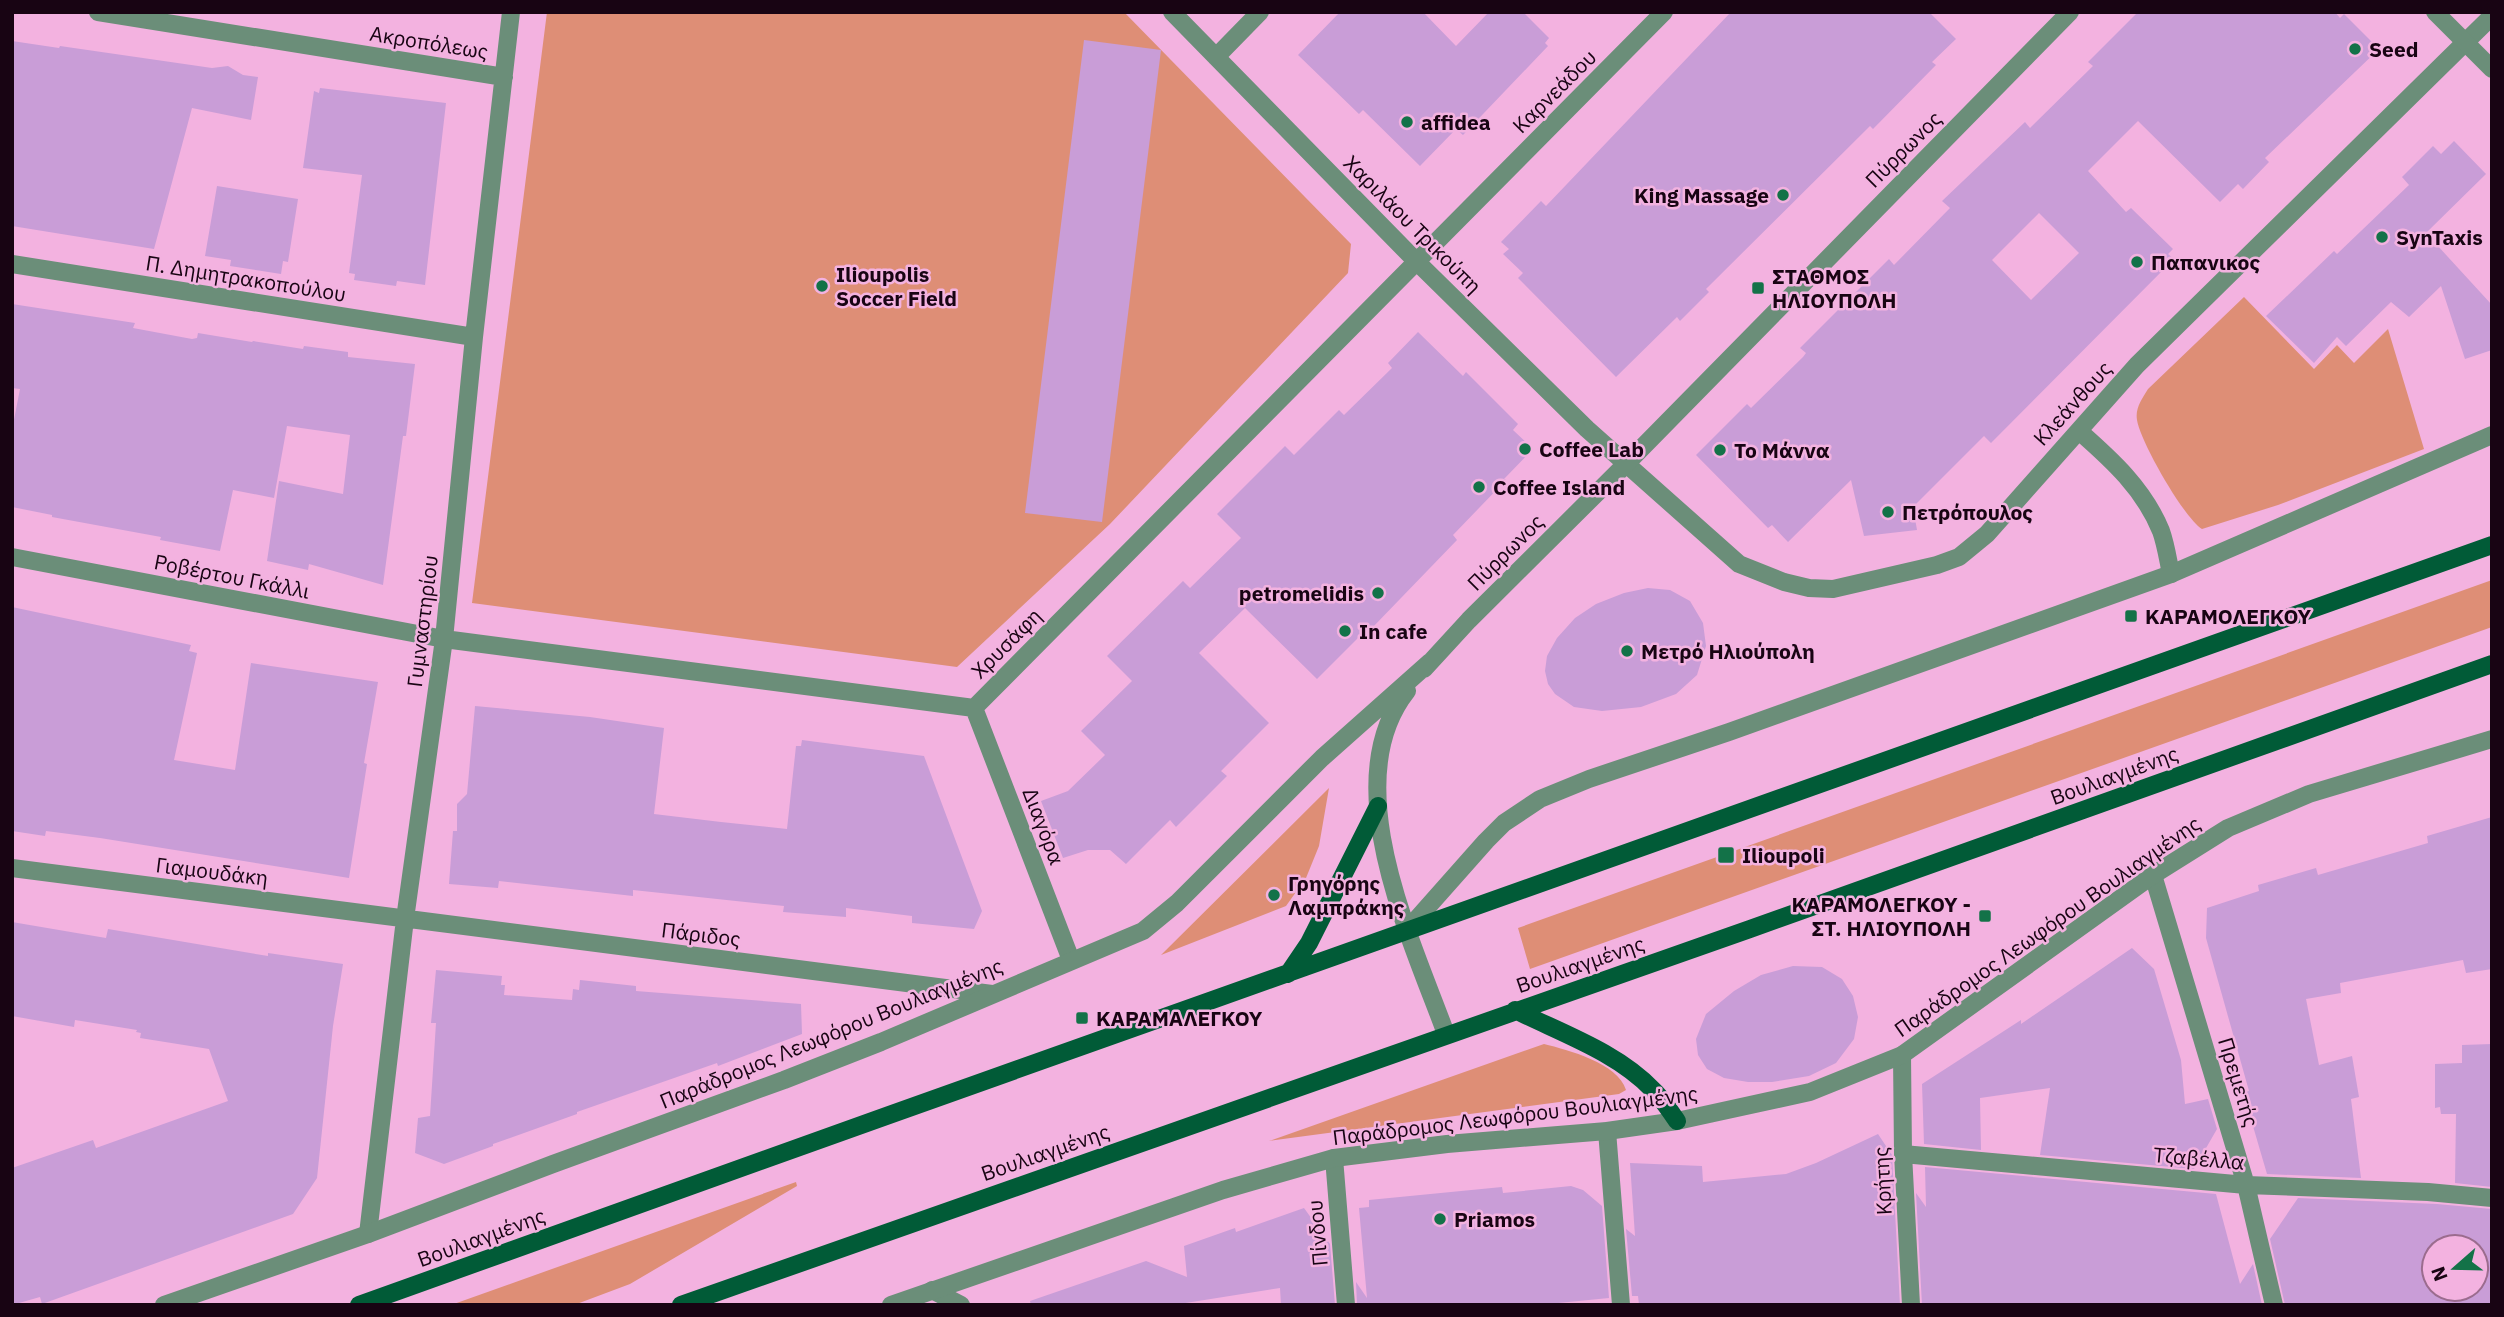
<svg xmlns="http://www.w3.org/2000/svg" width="2504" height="1317" viewBox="0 0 2504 1317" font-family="'IBM Plex Sans',sans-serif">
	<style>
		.green { fill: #de8e76 }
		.building { fill: #c99dd7; fill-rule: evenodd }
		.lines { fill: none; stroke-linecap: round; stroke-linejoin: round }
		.minor { stroke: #6b8e79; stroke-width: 18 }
		.tertiary { stroke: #6b8e79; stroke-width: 18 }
		.primary { stroke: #015b37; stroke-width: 18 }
		.poi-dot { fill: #137248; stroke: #f3b2e0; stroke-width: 2.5 }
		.labels { text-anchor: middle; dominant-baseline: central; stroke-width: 5; stroke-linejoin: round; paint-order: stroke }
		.street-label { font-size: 21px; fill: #180413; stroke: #f3b2e0 }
		.poi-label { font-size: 21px; font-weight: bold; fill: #180413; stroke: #f3b2e0; text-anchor: start }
	</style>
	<rect width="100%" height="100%" fill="#f3b2e0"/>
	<path class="green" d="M547 12H1124L1351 244 1348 273 1110 524 957 667 472 603Z
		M2244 297 2314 369 2337 345 2354 363 2388 329 2424 449 2278 505 2202 529C2184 518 2140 441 2137 420 2135 408 2142 399 2148 389Z
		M2492 580V627L1530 969 1518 928Z
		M1329 788 1319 846 1306 878 1286 906 1161 955Z
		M1544 1044C1568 1050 1618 1063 1626 1090L1619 1094 1269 1141Z
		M796 1182 797 1186 630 1284 574 1305H451Z"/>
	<path class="building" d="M1340 12H1423L1456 46 1489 12H1523L1549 38 1545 43 1548 46 1463 135 1456 129 1420 166 1363 110 1359 114 1298 55Z
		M1731 12H1929L1956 39 1932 62 1936 65 1873 129 1870 126 1706 289 1709 292 1680 321 1677 317 1616 377 1518 278 1523 273 1503 254 1509 249 1501 242 1541 201 1546 206Z
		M2138 12H2335L2340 18 2344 14 2379 49 2265 158 2269 162 2243 189 2238 184 2220 202 2138 121 2088 171 2126 212 2131 208 2173 249 2168 254 2174 259 1991 443 1984 436 1913 507 1917 530 1864 536 1851 480 1788 542 1772 525 1768 528 1696 455 1747 404 1751 408 1803 357 1806 353 1800 348 1889 259 1894 265 1950 208 1942 201 2025 122 2030 128 2093 66 2088 62ZM2039 213 2079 253 2031 300 1992 260Z
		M1084 40 1161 50 1102 522 1025 513Z
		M12 41 59 48 60 46 212 68 228 66 243 75 258 77 251 120 192 108 154 249 12 226Z
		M320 88 446 103 425 285 397 281 396 286 354 280 355 274 349 273 362 175 303 168 314 91 319 93Z
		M2454 141 2486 174 2426 233 2492 305V350L2465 359 2441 286 2409 317 2391 302 2346 346 2337 337 2314 363 2266 316 2334 251 2337 254 2409 185 2402 177 2433 146 2441 154Z
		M217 186 298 199 288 262 283 261 281 274 230 266 231 260 205 256Z
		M12 304 135 323 133 328 192 339 197 338 198 333 252 342 253 341 303 349 304 346 348 352V357L415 364 406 436H403L383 585 309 564 308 570 267 561 279 481 343 494 350 435 287 426 274 498 233 490 220 551 160 540 161 537 52 517V515L12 507V430L20 389 12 388Z
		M1418 332 1463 376 1466 372 1518 424 1513 430 1533 449 1504 479 1506 480 1453 535 1457 540 1372 628 1370 626 1317 679 1245 608 1199 653 1269 723 1221 771 1227 776 1176 827 1170 820 1126 864 1110 850H1088L1063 858 1041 801 1068 791 1105 755 1081 731 1132 681 1107 656 1183 581 1190 588 1241 538 1217 514 1285 446 1294 455 1339 410 1344 415 1392 368 1388 363Z
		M1648 588 1670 590 1690 601 1703 623 1706 646 1697 675 1676 694 1641 707 1602 711 1574 707 1555 694 1548 684 1545 671 1547 656 1557 638 1575 618 1596 604 1624 593Z
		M12 607 191 645 189 651 197 653 174 760 235 770 251 663 378 682 364 763 367 764 349 878 100 838 46 831 45 836 12 831Z
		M475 706 590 717 664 728 654 814 721 822 787 829 796 746H801L802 740 924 756 982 911 974 929 912 923V916L846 908V917L783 912 784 906 633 890V896L499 881 498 888 449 884 453 831H457V804L467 794Z
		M2492 817V969L2466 973 2463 960 2340 983 2341 993 2306 999 2319 1065 2352 1056 2359 1097 2351 1099 2361 1178 2267 1174 2243 1092 2249 1091 2206 938 2207 908 2259 891 2258 885 2316 868 2318 875 2428 843 2427 836Z
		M12 922 106 938 108 929 268 956V953L343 964 333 1026 317 1178 293 1214 42 1304 40 1297 12 1305V1168L93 1140 96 1148 228 1101 209 1049 140 1038 141 1033 136 1032 137 1030 75 1020 74 1027 12 1016Z
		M2132 948 2154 969 2181 1060 2185 1104 2208 1099 2217 1129 2194 1169 2040 1155 2050 1088 1980 1098 1981 1150 1924 1144 1922 1084 2021 1020V1024Z
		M1793 966 1822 967 1842 979 1853 996 1858 1017 1854 1039 1836 1063 1809 1076 1772 1082H1748L1724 1078 1707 1069 1698 1055 1696 1039 1706 1014 1734 991 1761 975Z
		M436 970 502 976 501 985H505L504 995 572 1000 573 989 579 990 580 980 636 986V991L801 1004 802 1034 718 1066 717 1063 577 1112V1114L493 1144V1146L444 1164 415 1153 418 1118 430 1116 436 1023H431Z
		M2492 1044V1187L2455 1183 2456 1114H2441L2440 1107 2435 1108V1064L2462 1063V1045Z
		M1878 1134 1892 1155 1900 1305H1639L1638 1296H1632L1626 1229 1635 1236 1630 1163 1702 1166 1703 1182 1786 1174 1816 1163Z
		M1925 1167 2216 1194 2240 1284 2253 1264 2262 1305H1922L1916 1193 1926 1207Z
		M1571 1186 1583 1190 1602 1206 1609 1298 1538 1305H1357L1356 1282 1367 1298 1359 1208 1369 1207V1200L1502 1187 1503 1193Z
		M2298 1198 2437 1204 2492 1209V1305H2285L2270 1239ZM2434 1247H2476V1289H2434Z
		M1304 1208 1330 1244 1335 1305H1281L1280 1288 1173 1305H1031L1030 1301 1146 1261 1187 1277 1184 1246 1235 1228 1236 1232Z"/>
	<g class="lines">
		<path class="minor" d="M98 12 504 77
			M1172 12 1416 261 1587 429 1739 564 1784 582 1809 588 1833 589 1937 565 1959 557 1987 534 2137 365 2492 16
			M1216 57 1260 12
			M12 264 474 337
			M2079 431C2112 460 2144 489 2161 531 2166 545 2168 560 2171 574
			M12 557 444 639 974 708
			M974 708 1664 12
			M974 708 1071 960
			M12 868 992 994
			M2153 875 2246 1185 2274 1305
			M1902 1055 1903 1154 1911 1305
			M1607 1131 1621 1305
			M1903 1154 2246 1185 2428 1192 2492 1198
			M1334 1158 1346 1305
			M368 1234 405 919 444 639 474 337 511 12
			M932 1290 961 1305"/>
		<path class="tertiary" d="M2435 12 2492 69
			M1424 669 1469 620 1626 464 2070 12
			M1407 691C1335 782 1412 940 1446 1034
			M1408 929 1486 841 1504 823 1540 799 1589 779 1729 732 2171 574 2492 435
			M164 1305 368 1234 553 1164 784 1080 881 1042 1143 931 1177 903 1322 758 1430 662
			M891 1305 1223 1190 1334 1158 1447 1144 1607 1131 1677 1121 1810 1092 1902 1055 2153 875 2228 828 2309 794 2492 739"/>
		<path class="primary" d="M1288 974 1309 943 1378 806
			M1515 1010C1561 1033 1617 1052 1653 1090 1663 1099 1669 1110 1677 1121
			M359 1305C1069 1049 1781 799 2492 545
			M681 1305 1750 929 2492 664"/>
	</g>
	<g class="poi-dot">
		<circle cx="2355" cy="49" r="7"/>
		<circle cx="1407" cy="122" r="7"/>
		<circle cx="1783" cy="195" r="7"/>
		<circle cx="2382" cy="237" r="7"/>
		<circle cx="2137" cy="262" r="7"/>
		<circle cx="822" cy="286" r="7"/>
		<rect x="1751" y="281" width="14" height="14" rx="3.5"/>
		<circle cx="1525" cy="449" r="7"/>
		<circle cx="1720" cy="450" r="7"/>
		<circle cx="1479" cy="487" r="7"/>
		<circle cx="1888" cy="512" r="7"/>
		<circle cx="1378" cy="593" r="7"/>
		<rect x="2124" y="609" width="14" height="14" rx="3.5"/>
		<circle cx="1345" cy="631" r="7"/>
		<circle cx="1627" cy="651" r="7"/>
		<rect x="1717" y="846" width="18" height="18" rx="3.5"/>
		<circle cx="1274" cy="895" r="7"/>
		<rect x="1978" y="909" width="14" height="14" rx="3.5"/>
		<rect x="1075" y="1011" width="14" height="14" rx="3.5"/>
		<circle cx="1440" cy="1219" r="7"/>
	</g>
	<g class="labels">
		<g class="street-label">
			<text transform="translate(429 42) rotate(9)">Ακροπόλεως</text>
			<text transform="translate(1554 91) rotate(-45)">Καρνεάδου</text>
			<text transform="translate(1903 149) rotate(-45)">Πύρρωνος</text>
			<text transform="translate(1413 224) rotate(45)">Χαριλάου Τρικούπη</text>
			<text transform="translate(246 278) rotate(9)">Π. Δημητρακοπούλου</text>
			<text transform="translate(2072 403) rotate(-48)">Κλεάνθους</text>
			<text transform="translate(1505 552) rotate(-45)">Πύρρωνος</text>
			<text transform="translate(232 576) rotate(11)">Ροβέρτου Γκάλλι</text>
			<text transform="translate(422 621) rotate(-83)">Γυμναστηρίου</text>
			<text transform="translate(1006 643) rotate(-45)">Χρυσάφη</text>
			<text transform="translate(2114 775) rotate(-20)">Βουλιαγμένης</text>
			<text transform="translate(1044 826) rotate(69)">Διαγόρα</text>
			<text transform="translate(212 871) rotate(7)">Γιαμουδάκη</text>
			<text transform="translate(2047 926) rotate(-35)">Παράδρομος Λεωφόρου Βουλιαγμένης</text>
			<text transform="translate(701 934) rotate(7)">Πάριδος</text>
			<text transform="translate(1580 964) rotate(-19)">Βουλιαγμένης</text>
			<text transform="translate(831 1033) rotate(-22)">Παράδρομος Λεωφόρου Βουλιαγμένης</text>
			<text transform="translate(2239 1082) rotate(73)">Πρεμετής</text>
			<text transform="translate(1515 1115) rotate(-7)">Παράδρομος Λεωφόρου Βουλιαγμένης</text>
			<text transform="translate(1045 1152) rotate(-19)">Βουλιαγμένης</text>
			<text transform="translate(2199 1158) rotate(5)">Τζαβέλλα</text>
			<text transform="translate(1882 1181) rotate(-93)">Κρήτης</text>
			<text transform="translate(1317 1233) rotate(-95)">Πίνδου</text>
			<text transform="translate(481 1237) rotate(-20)">Βουλιαγμένης</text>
		</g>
		<g class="poi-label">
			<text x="2369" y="49">Seed</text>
			<text x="1421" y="122">affidea</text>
			<text x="1769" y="195" text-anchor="end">King Massage</text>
			<text x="2396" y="237">SynTaxis</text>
			<text x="2151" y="262">Παπανικος</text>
			<text x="836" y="274">Ilioupolis<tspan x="836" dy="24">Soccer Field</tspan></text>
			<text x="1772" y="276">ΣΤΑΘΜΟΣ<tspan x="1772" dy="24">ΗΛΙΟΥΠΟΛΗ</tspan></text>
			<text x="1539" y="449">Coffee Lab</text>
			<text x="1734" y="450">Το Μάννα</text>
			<text x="1493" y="487">Coffee Island</text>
			<text x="1902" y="512">Πετρόπουλος</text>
			<text x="1364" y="593" text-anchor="end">petromelidis</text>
			<text x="2145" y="616">ΚΑΡΑΜΟΛΕΓΚΟΥ</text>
			<text x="1359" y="631">In cafe</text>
			<text x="1641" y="651">Μετρό Ηλιούπολη</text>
			<text x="1742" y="855">Ilioupoli</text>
			<text x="1288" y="883">Γρηγόρης<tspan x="1288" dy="24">Λαμπράκης</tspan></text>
			<text x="1971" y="904" text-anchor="end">ΚΑΡΑΜΟΛΕΓΚΟΥ -<tspan x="1971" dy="24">ΣΤ. ΗΛΙΟΥΠΟΛΗ</tspan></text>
			<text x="1096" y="1018">ΚΑΡΑΜΑΛΕΓΚΟΥ</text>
			<text x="1454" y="1219">Priamos</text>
		</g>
	</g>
	<rect width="2504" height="1317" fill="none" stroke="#180413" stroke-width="28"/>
	<g transform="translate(2455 1268) rotate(250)"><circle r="33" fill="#f3b2e0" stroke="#9b6c8e" stroke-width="2"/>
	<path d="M0-5L12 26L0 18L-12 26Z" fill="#137248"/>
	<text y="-10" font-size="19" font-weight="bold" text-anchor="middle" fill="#180413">N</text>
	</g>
</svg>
